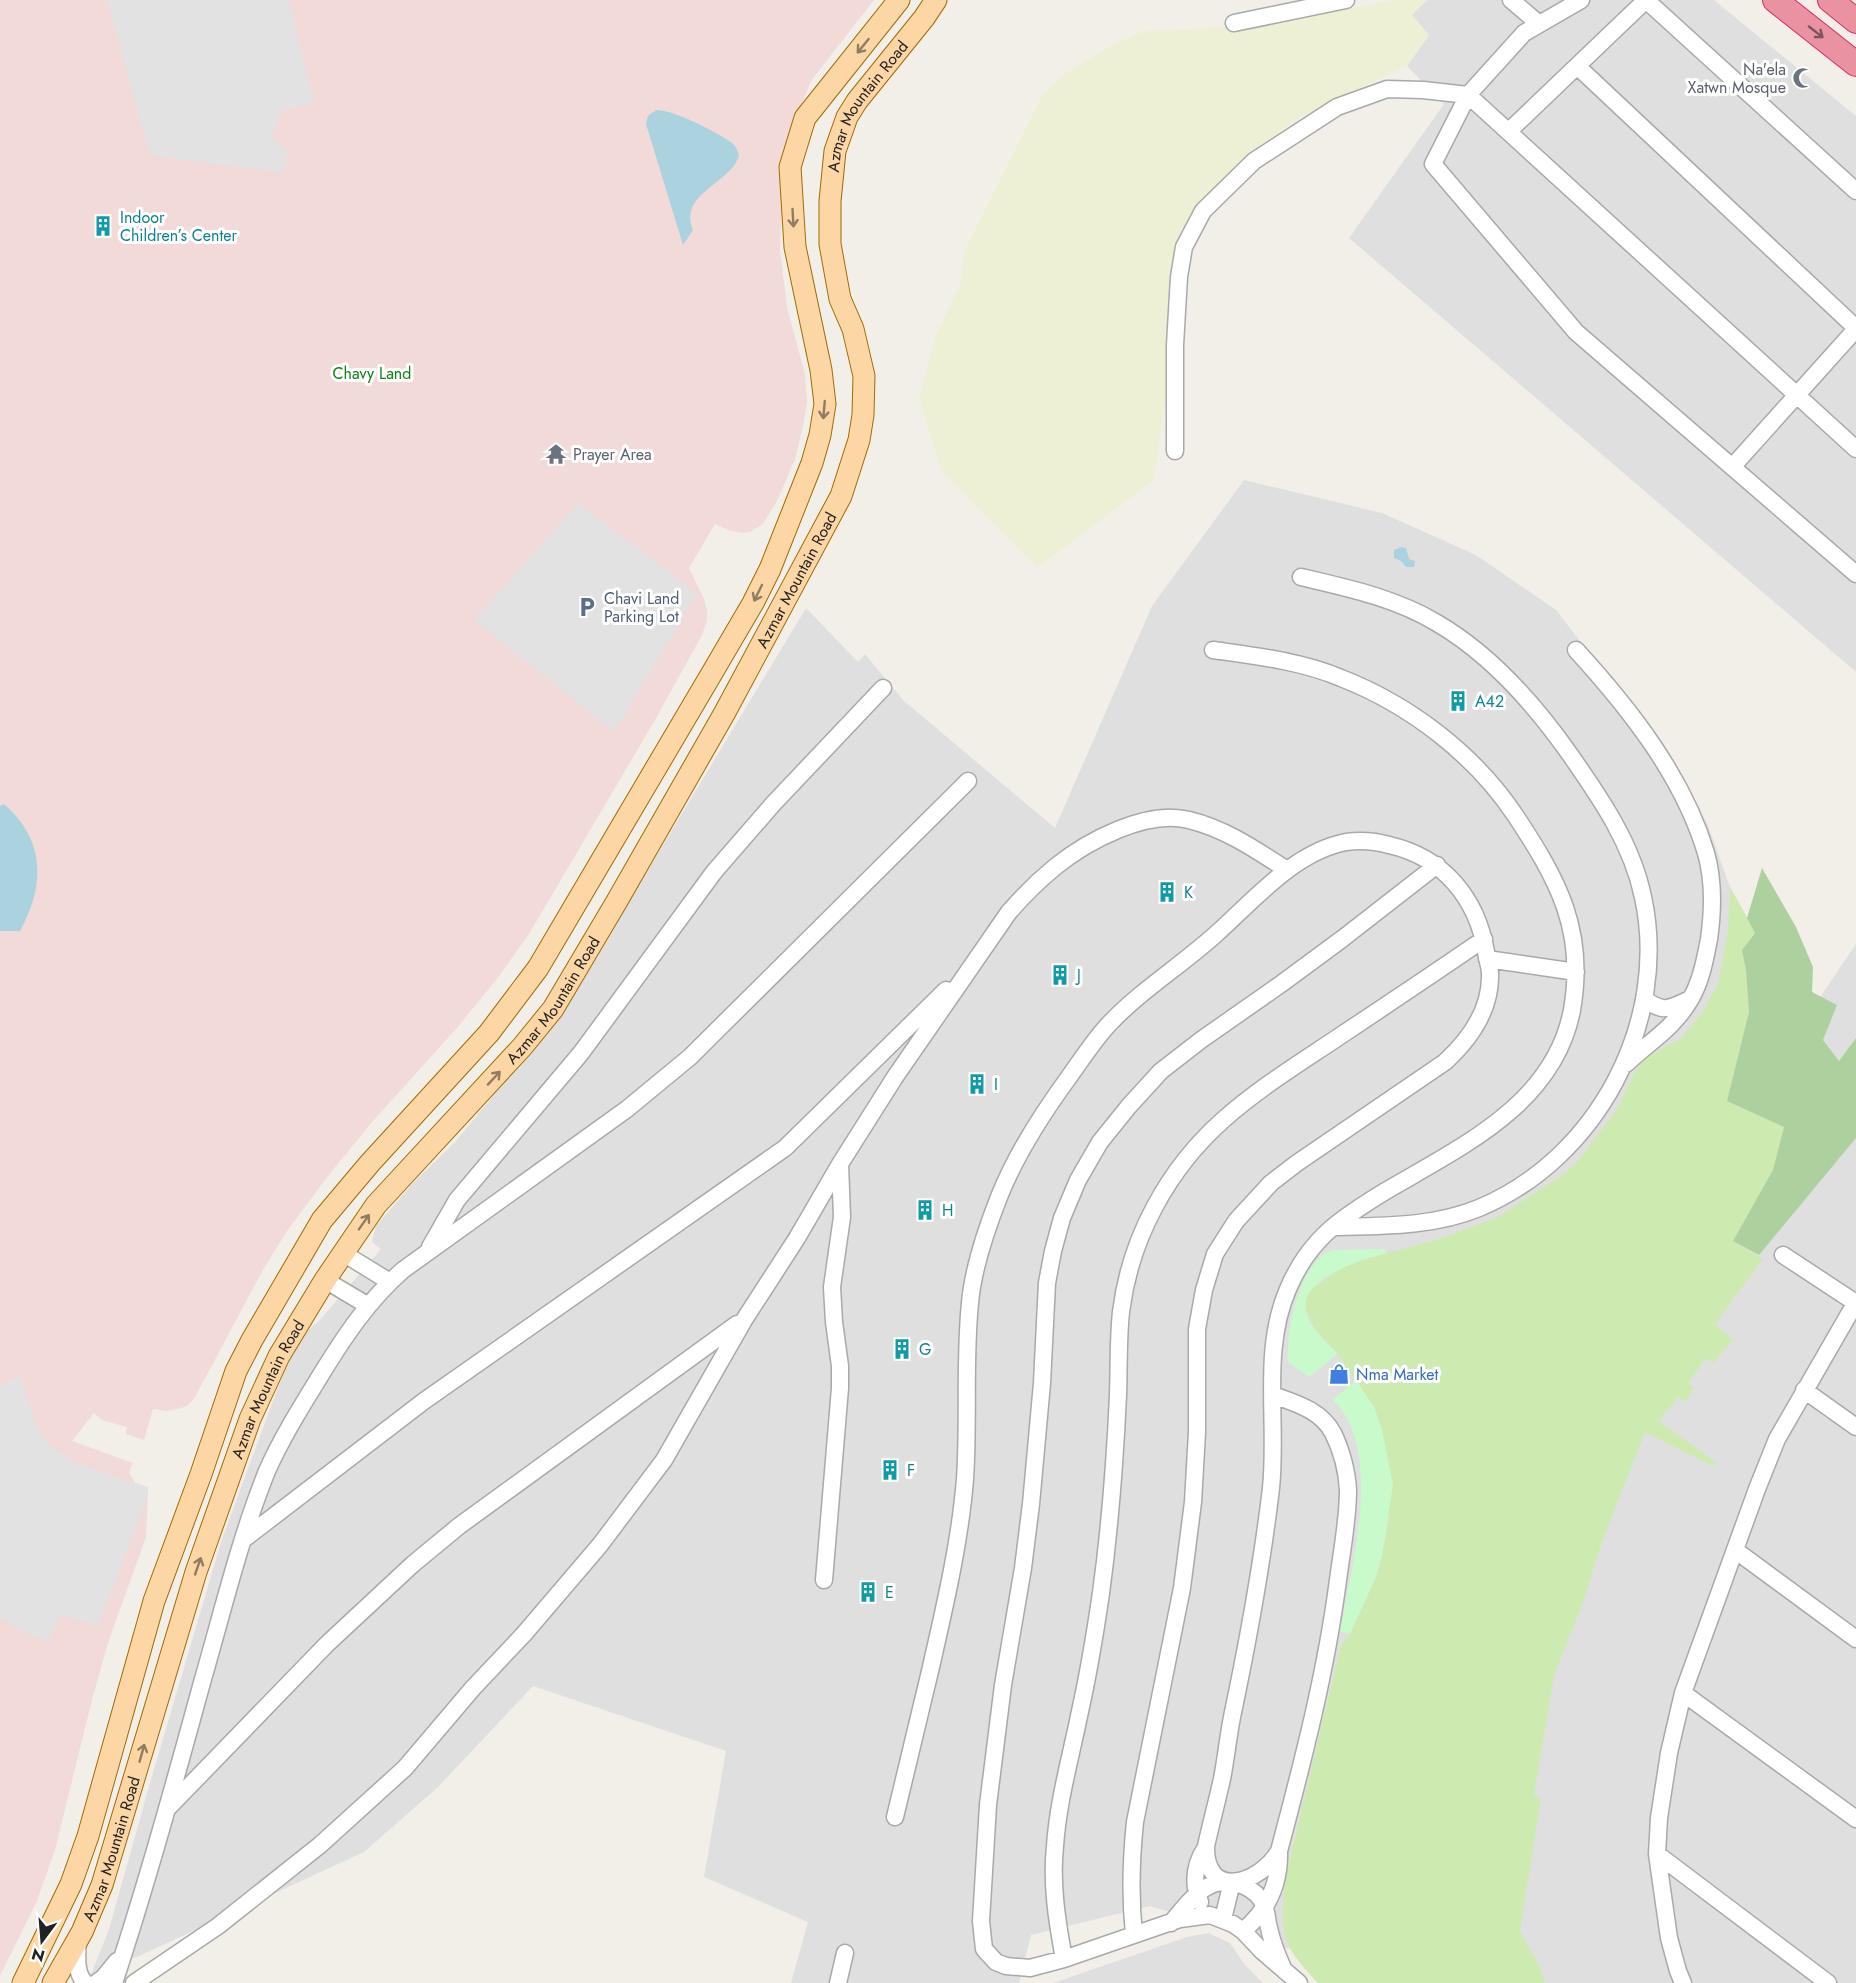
<svg xmlns="http://www.w3.org/2000/svg" width="1856" height="1983" viewBox="0 0 1856 1983" font-family="Jost,sans-serif">
	<style>
		.residential { fill: #e0dfdf }
		.commercial { fill: #f2dad9 }
		.farmland { fill: #eef0d5 }
		.grass { fill: #cdebb0 }
		.forest { fill: #add19e }
		.park { fill: #c8facc }
		.parking { fill: #e2e2e2 }
		.water { fill: #aad3df }
		.lines { fill: none; stroke-linecap: round; stroke-linejoin: round }
		.minor-casing { stroke: #a9a9a9; stroke-width: 19 }
		.major-casing { stroke: #a06b00; stroke-width: 23 }
		.highway-casing { stroke: #dc2a67; stroke-width: 26 }
		.minor { stroke: #fff; stroke-width: 16 }
		.major { stroke: #fcd6a4; stroke-width: 21 }
		.highway { stroke: #e892a2; stroke-width: 24 }
		.oneway { stroke: #7b545c }
		.oneway2 { stroke: #8f7c63 }
		.labels { text-anchor: middle; dominant-baseline: central; stroke-width: 6; stroke-linejoin: round; paint-order: stroke }
		.worship-label { font-size: 16px; fill: #5b616d; stroke: #fff; text-anchor: end }
		.street-label { font-size: 16px; fill: #222; stroke: #fff }
		.culture-label { font-size: 16px; fill: #0d838f; stroke: #fff; text-anchor: start }
		.park-label { font-size: 16px; fill: #0c8416; stroke: #fff }
		.service-label { font-size: 16px; fill: #4e5e75; stroke: #fff; text-anchor: start }
		.shop-label { font-size: 16px; fill: #366cbe; stroke: #fff; text-anchor: start }
	</style>
	<rect width="100%" height="100%" fill="#f2efe9"/>
	<path class="residential" d="M1427 0H1714L1856 116V672L1349 238 1444 104 1407 66 1429 35 1411 15Z
		M1244 480 1382 513 1476 555 1556 610 1667 754 1707 823 1730 887 1804 1021 1856 944V1983H1354L1299 1952 1150 1906 1031 1935 1019 1983H791L808 1922 704 1877 726 1751 533 1686 438 1787 364 1852 139 1956 91 1975 109 1929 150 1783 222 1539 286 1366 306 1332 319 1321 381 1249 372 1242 376 1226 414 1182 455 1142 561 1014 806 608 858 662 865 654 904 701 1055 828 1152 606Z
		M1208 1933 1230 1943 1245 1965 1263 1983H1053L1187 1937Z"/>
	<path class="commercial" d="M0 0H874L811 81 783 151 780 250 787 307 805 374 807 402 804 422 795 459 778 499 763 524 750 532 744 533 731 531 715 524 689 568 704 599 707 611V621L702 635 655 720 529 934 497 979 456 1029 373 1121 328 1176 287 1231 263 1270 194 1399 187 1406 178 1409 166 1411 153 1409 144 1440 126 1434 127 1427 102 1420 94 1413 72 1441 133 1463 129 1472 135 1483 148 1487 146 1537 108 1643 93 1696 55 1850 37 1901 0 1976Z"/>
	<path class="farmland" d="M1395 0H1427L1412 15 1429 35 1407 66 1294 120 1209 192 1187 239 1154 480 1037 568 941 470 919 398 936 335 961 282 964 252 1043 94 1066 73 1114 44 1143 31 1252 26Z"/>
	<path class="grass" d="M1730 887 1755 932 1742 950 1746 970 1749 1012 1727 1101 1784 1127 1773 1170 1733 1241 1763 1259 1715 1324 1733 1340 1713 1363 1706 1358 1688 1383 1694 1388 1685 1402 1678 1397 1659 1421 1717 1463 1712 1466 1645 1432 1600 1547 1585 1597 1554 1676 1534 1795 1541 1799 1520 1931 1539 1966 1545 1983H1318C1279 1942 1281 1935 1285 1880L1341 1645 1350 1634 1376 1577 1382 1556 1389 1518 1374 1407 1337 1353 1315 1329 1306 1310V1297L1311 1289 1319 1284 1343 1267 1358 1261 1442 1238 1498 1217 1565 1173 1577 1162 1617 1109 1636 1070 1647 1057 1681 1038 1701 1014 1718 985 1728 930Z"/>
	<path class="forest" d="M1762 868 1796 927 1813 967 1812 992 1837 1005 1823 1040 1839 1061 1856 1038V1138L1759 1255 1733 1241 1773 1170 1784 1127 1727 1101 1749 1012 1746 970 1742 950 1755 933 1747 918Z"/>
	<path class="park" d="M1384 1249 1387 1253C1364 1258 1298 1279 1306 1311 1310 1328 1325 1341 1337 1353L1335 1356 1309 1377 1289 1363C1284 1333 1300 1260 1333 1250Z
		M1356 1380 1374 1407 1382 1430 1393 1485 1382 1556 1376 1577 1350 1634 1340 1631C1351 1568 1385 1450 1333 1400Z"/>
	<path class="parking" d="M107 0H289L314 103 281 111 272 137 288 152 284 173 150 155Z
		M578 503 697 593 614 732 474 620Z
		M20 1376 35 1423 42 1436 53 1448 78 1464 148 1487V1495L98 1625 61 1615 48 1642 22 1631 0 1618V1385Z"/>
	<path class="water" d="M656 110C672 109 719 133 732 143 736 146 737 150 739 155 733 183 677 193 693 230L683 245 646 124 648 116Z
		M1401 547 1406 548 1409 559 1415 561 1414 567H1406L1401 561 1394 558V550Z
		M4 804C46 841 45 885 20 931H0V806Z"/>
	<g class="lines">
		<g class="minor-casing">
			<path id="minor" d="M1511 0 1538 23
				M1646 0 1856 191
				M1234 23 1346 0
				M1577 66 1856 328
				M1509 131 1646 0
				M1856 449 1468 95 1433 164 1576 332 1856 574
				M1175 451V345L1179 277 1184 247 1203 211 1254 161 1337 107 1387 89 1423 90 1468 95 1524 33 1581 0
				M1733 466 1856 329
				M1301 577C1348 588 1395 598 1437 623 1490 654 1536 706 1571 756 1601 799 1632 844 1643 897 1670 1022 1597 1159 1479 1208 1433 1227 1382 1226 1333 1227
				M1213 650C1256 656 1301 661 1341 678 1410 705 1474 754 1515 815 1558 880 1586 930 1572 1010 1554 1105 1460 1147 1384 1192 1340 1219 1309 1239 1288 1289 1261 1351 1278 1422 1271 1488 1262 1565 1248 1641 1232 1717 1228 1738 1226 1758 1222 1779 1217 1801 1211 1824 1206 1846 1205 1901 1260 1884 1279 1851 1303 1761 1326 1672 1338 1580 1342 1550 1348 1520 1348 1490 1347 1471 1341 1449 1333 1433 1321 1410 1295 1403 1273 1395
				M1576 650C1629 708 1683 776 1706 853 1714 881 1713 911 1709 939 1705 960 1701 982 1690 1000 1672 1030 1650 1041 1626 1064
				M1487 959 1576 972
				M1645 999C1663 1014 1671 1008 1690 999
				M430 1247 457 1200 581 1053 714 872 773 804 883 688
				M343 1253 390 1282
				M1783 1255 1856 1303
				M325 1280 367 1305
				M1804 1390 1856 1427
				M244 1539 424 1401 785 1148 946 990
				M1735 1550 1856 1639
				M824 1580 840 1388V1366L834 1322 832 1287 842 1217 840 1164
				M1683 1693 1856 1819
				M169 1807 327 1644 413 1564 459 1526 737 1324
				M895 1817C907 1767 919 1717 931 1667 945 1605 960 1542 965 1479 969 1420 964 1361 970 1303 973 1268 986 1230 999 1197 1016 1154 1042 1114 1069 1077 1082 1059 1094 1040 1109 1024 1141 990 1182 965 1216 934 1253 901 1294 852 1346 842 1360 840 1375 841 1389 845 1443 857 1477 898 1486 952 1487 959 1490 967 1490 974 1491 1010 1470 1039 1445 1062L1297 1163 1271 1183 1236 1221 1215 1254 1204 1290 1197 1329V1432L1193 1502 1182 1588 1135 1822C1131 1860 1130 1897 1134 1935
				M1657 1854 1828 1983
				M1200 1902C1192 1882 1194 1865 1206 1847
				M1223 1919 1232 1882
				M1171 1923C1191 1900 1209 1871 1244 1886 1253 1890 1260 1896 1264 1905 1267 1912 1267 1921 1269 1928 1272 1942 1277 1955 1283 1968
				M1243 1931C1268 1910 1280 1884 1279 1851
				M78 1941C77 1955 75 1972 85 1983
				M1064 1959C1057 1921 1051 1884 1055 1846 1058 1802 1070 1760 1079 1716 1088 1676 1095 1634 1101 1593 1110 1527 1115 1461 1118 1395 1119 1368 1118 1339 1121 1312 1130 1238 1168 1169 1223 1120 1259 1088 1300 1063 1340 1036 1388 1004 1436 972 1484 939
				M96 1983 103 1978 117 1961
				M114 1983C147 1883 175 1781 203 1679 223 1610 240 1538 267 1471 282 1437 303 1404 322 1373 346 1334 369 1300 403 1270L627 1109 690 1057 968 781
				M134 1983 218 1926 320 1845 405 1768 473 1688 524 1634 600 1545 664 1460 744 1320 797 1238 840 1164 895 1077 1009 912C1023 896 1038 881 1055 867 1087 841 1147 809 1189 820 1226 829 1256 850 1287 870
				M838 1983 845 1953
				M1299 1983 1262 1951 1243 1931 1233 1924 1210 1915 1180 1919 1064 1959 1030 1968 1006 1966 996 1962 984 1949 981 1921 988 1805 1003 1685 1023 1568 1031 1504 1042 1383 1047 1283 1053 1251 1062 1218 1078 1180 1100 1142 1129 1106 1161 1071 1201 1040 1281 984 1342 939 1437 865
				M1683 1983 1678 1971 1669 1938 1657 1854 1659 1818 1669 1753 1683 1693 1757 1489 1777 1439 1856 1302"/>
		</g>
		<g class="major-casing">
			<g id="major">
				<path d="M23 1983 71 1884 88 1836 154 1601 201 1474 236 1371 252 1340 322 1220 370 1163 489 1033 538 968 712 673 753 603 770 569 812 463 820 435 825 404 821 370 795 247 790 167 805 118 899 0"/>
				<path id="s1" d="M53 1983 82 1932 102 1885 196 1572 250 1419 279 1356 325 1280 376 1205 522 1047 553 1009 617 901 724 714 841 496 859 440 863 415 864 376 853 329 840 299 830 244V201L835 151 847 117 857 101 924 18 936 0"/>
			</g>
		</g>
		<g class="highway-casing">
			<path id="highway" d="M1775 0 1856 64
				M1830 0 1856 21"/>
		</g>
		<use href="#minor" class="minor"/>
		<use href="#major" class="major"/>
		<use href="#highway" class="highway"/>
	</g>
	<defs><path id="oneway-shaft" d="M-6 0H5M1.5-3L5.5 0L1.5 3" fill="none" stroke-width="1.6" stroke-linecap="round" stroke-linejoin="round" transform="scale(1.5)"/></defs>
	<use class="oneway" href="#oneway-shaft" transform="translate(1816 32) rotate(38)"/>
	<g class="oneway2">
		<use href="#oneway-shaft" transform="translate(863 46) rotate(129)"/>
		<use href="#oneway-shaft" transform="translate(793 218) rotate(87)"/>
		<use href="#oneway-shaft" transform="translate(824 410) rotate(95)"/>
		<use href="#oneway-shaft" transform="translate(758 593) rotate(116)"/>
		<use href="#oneway-shaft" transform="translate(494 1078) rotate(-47)"/>
		<use href="#oneway-shaft" transform="translate(364 1222) rotate(-55)"/>
		<use href="#oneway-shaft" transform="translate(198 1566) rotate(-71)"/>
		<use href="#oneway-shaft" transform="translate(142 1753) rotate(-74)"/>
	</g>
	<defs>
		<g id="mosque-bare" transform="scale(1.62)"><path d="M3.5-4.9A6 6 0 1 0 3.5 4.9A5 5 0 1 1 3.5-4.9Z" fill="#6b7280" stroke="#fff" stroke-width="2.5" paint-order="stroke"/></g>
		<g id="building-bare" transform="scale(1.62)"><path d="M-4-6H4V6H1V3H-1V6H-4ZM-2.5-4.3h1.7v1.8h-1.7ZM.8-4.3h1.7v1.8H.8ZM-2.5-1h1.7V.8h-1.7ZM.8-1h1.7V.8H.8Z" fill="#0f9aa8" stroke="#fff" stroke-width="2.5" paint-order="stroke"/></g>
		<g id="temple-bare" transform="scale(1.62)"><path d="M0-6L5-2H3V0L6.5 2.5H4V6H1.5V3h-3V6H-4V2.5H-6.5L-3 0V-2H-5Z" fill="#6b7280" stroke="#fff" stroke-width="2.5" paint-order="stroke"/></g>
		<g id="parking-bare" transform="scale(1.62)"><path d="M-3.5-5.5H1a3.5 3.5 0 0 1 0 7H-1V5.5H-3.5ZM-1-3.4V-.6H.8a1.4 1.4 0 0 0 0-2.8Z" fill="#5c6f8a" stroke="#fff" stroke-width="2.5" paint-order="stroke"/></g>
		<g id="shop-bare" transform="scale(1.62)"><path d="M-5-2.5h2.3a2.7 3.5 0 0 1 5.4 0H5L5.5 6h-11ZM-1.5-2.5h3a1.5 2.3 0 0 0-3 0Z" fill="#3f7fe0" stroke="#fff" stroke-width="2.5" paint-order="stroke"/></g>
	</defs>
	<g fill-rule="evenodd">
		<use href="#mosque-bare" x="1803" y="78"/>
		<use href="#building-bare" x="103" y="226"/>
		<use href="#temple-bare" x="556" y="454"/>
		<use href="#parking-bare" x="587" y="607"/>
		<use href="#building-bare" x="1458" y="701"/>
		<use href="#building-bare" x="1167" y="892"/>
		<use href="#building-bare" x="1060" y="975"/>
		<use href="#building-bare" x="977" y="1084"/>
		<use href="#building-bare" x="925" y="1210"/>
		<use href="#building-bare" x="902" y="1349"/>
		<use href="#shop-bare" x="1339" y="1374"/>
		<use href="#building-bare" x="890" y="1470"/>
		<use href="#building-bare" x="868" y="1592"/>
	</g>
	<g class="labels">
		<g class="worship-label">
			<text x="1786" y="69">Na'ela<tspan x="1786" dy="18">Xatwn Mosque</tspan></text>
			<text x="573" y="454" text-anchor="start">Prayer Area</text>
		</g>
		<g class="street-label">
			<text stroke="none"><textPath href="#s1" startOffset="2108">Azmar Mountain Road</textPath></text>
			<text stroke="none"><textPath href="#s1" startOffset="1605">Azmar Mountain Road</textPath></text>
			<text stroke="none"><textPath href="#s1" startOffset="1119">Azmar Mountain Road</textPath></text>
			<text stroke="none"><textPath href="#s1" startOffset="633">Azmar Mountain Road</textPath></text>
			<text stroke="none"><textPath href="#s1" startOffset="147">Azmar Mountain Road</textPath></text>
		</g>
		<g class="culture-label">
			<text x="120" y="217">Indoor<tspan x="120" dy="18">Children’s Center</tspan></text>
			<text x="1475" y="701">A42</text>
			<text x="1184" y="892">K</text>
			<text x="1077" y="975">J</text>
			<text x="994" y="1084">I</text>
			<text x="942" y="1210">H</text>
			<text x="919" y="1349">G</text>
			<text x="907" y="1470">F</text>
			<text x="885" y="1592">E</text>
		</g>
		<g class="park-label">
			<text x="372" y="373">Chavy Land</text>
		</g>
		<g class="service-label">
			<text x="604" y="598">Chavi Land<tspan x="604" dy="18">Parking Lot</tspan></text>
		</g>
		<g class="shop-label">
			<text x="1356" y="1374">Nma Market</text>
		</g>
	</g>
	<g transform="translate(42 1941) rotate(196)" stroke="#ffffff" stroke-width="4.5" paint-order="stroke">
	<path d="M0-4.5L10 22L0 15L-10 22Z" fill="#222222"/>
	<text y="-9" font-size="16" font-weight="bold" text-anchor="middle" fill="#222222">N</text>
	</g>
</svg>
